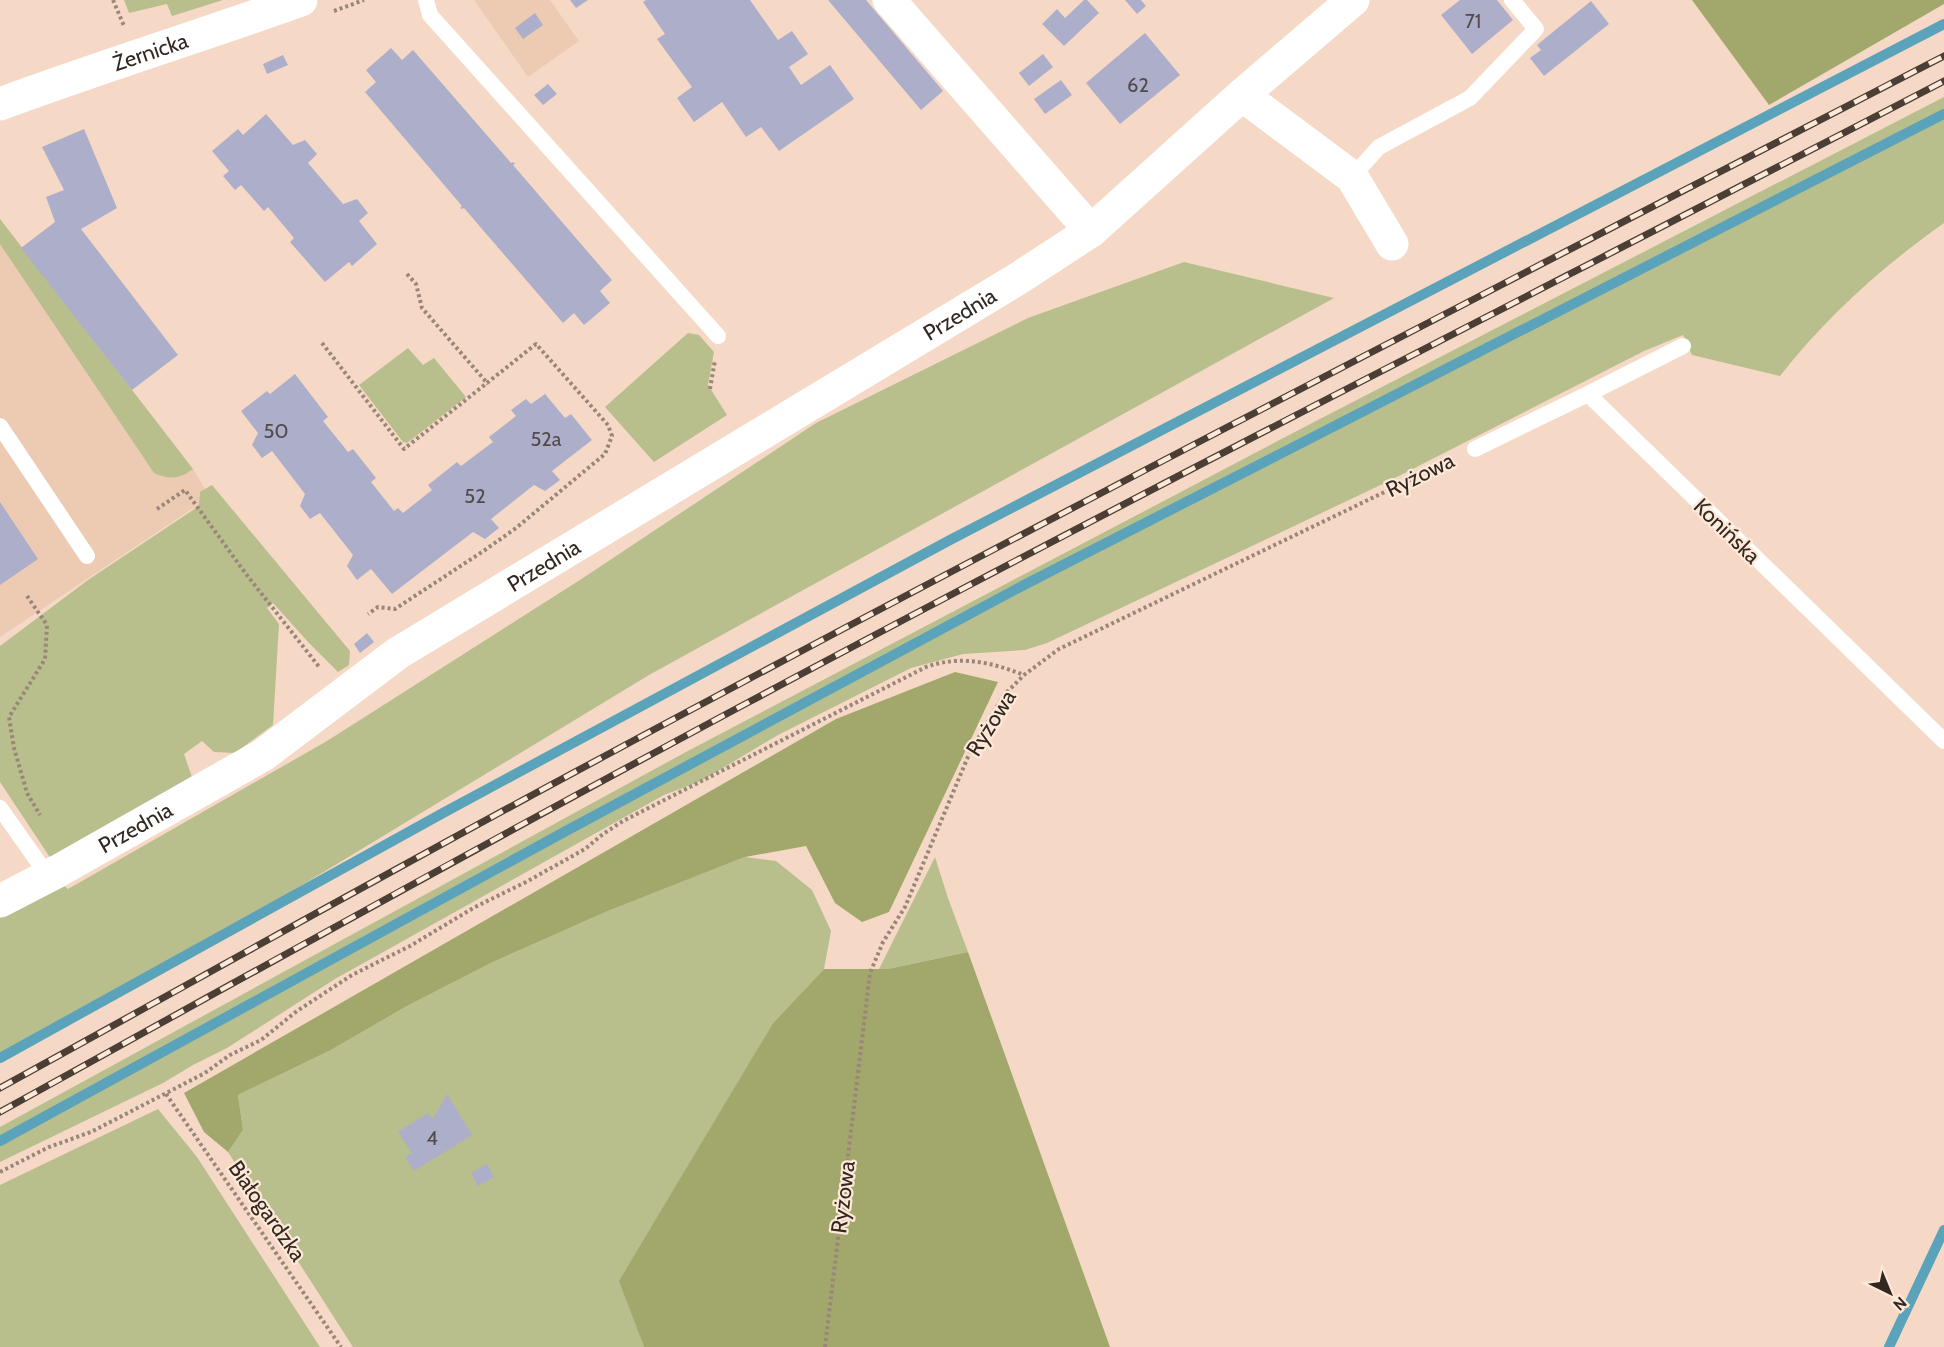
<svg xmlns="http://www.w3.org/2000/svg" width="1944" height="1347" viewBox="0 0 1944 1347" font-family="Cabin,sans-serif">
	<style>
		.built { fill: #edcbb3 }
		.green { fill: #b9be8d }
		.forest { fill: #a2a76c }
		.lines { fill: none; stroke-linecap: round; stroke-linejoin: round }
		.stream { stroke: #5aa3ba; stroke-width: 10 }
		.building { fill: #adaeca }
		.path { stroke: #9a8678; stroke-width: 4; stroke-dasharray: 3 3; stroke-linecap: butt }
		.lane { stroke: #fff; stroke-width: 16 }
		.street { stroke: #fff; stroke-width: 33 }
		.secondary { stroke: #fff; stroke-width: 33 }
		.rail-casing { stroke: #4b3e35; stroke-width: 7 }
		.rail { stroke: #fee8d8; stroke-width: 4.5; stroke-dasharray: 14; stroke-linecap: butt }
		.labels { text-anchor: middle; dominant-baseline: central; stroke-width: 4.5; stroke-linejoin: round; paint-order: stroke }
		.number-label { font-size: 20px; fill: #524a4b }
		.street-label { font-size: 22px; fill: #332821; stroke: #fee8d8 }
	</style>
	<rect width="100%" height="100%" fill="#f5d9c6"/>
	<path class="built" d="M474 0H550L579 41 528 77Z
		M0 219 193 469 210 497 0 637Z"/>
	<path class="green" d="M124 0H223L172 16 167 4 129 13Z
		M1944 97V223C1883 266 1826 317 1780 376L1692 355 1683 335 1644 351 1387 482 1047 643 1025 650 963 654 911 668 778 735 701 781 664 795 335 979 227 1048 193 1065 163 1083 0 1162V1127L684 753 1314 422Z
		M0 219 193 469C180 479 169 480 154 473L0 244Z
		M1184 262 1334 298 649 675 142 982 0 1057V915L61 883 68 889 327 741 583 578 816 423 1028 318Z
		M688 333 699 335 714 352 708 385 727 415 654 462 605 407Z
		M408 348 423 365 434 358 466 397 407 443 403 442 359 385Z
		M212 485 350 651 349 665 338 672 309 643 273 603 267 608 279 624 273 725 235 753 214 752 202 741 184 754 192 777 51 859 0 782V646L88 580 199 506 200 492Z
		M745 857 776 861 812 890 831 931 824 969 773 1023 620 1281 644 1347H353L228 1152 243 1130 238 1095 331 1050 407 1006 493 962 608 911Z
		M935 857 948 898 968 952 888 969H879Z
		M158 1109 197 1157 320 1347H0V1185Z"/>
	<path class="forest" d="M1692 0H1944V4L1769 105Z
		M955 672 998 682 889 912 862 922 835 903 806 846 745 857 608 911 493 962 407 1006 331 1050 238 1095 243 1130 228 1152 204 1132 184 1093 836 719Z
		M968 952 1110 1347H644L619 1281 773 1023 824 969H888Z"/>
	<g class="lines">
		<path class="stream" d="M0 1058 443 813 950 540 1944 24
			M0 1141 566 831 1022 586 1944 114
			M1889 1347 1944 1230"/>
	</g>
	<path class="building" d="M570 0H588L576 8Z
		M646 0H750L778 40 792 31 808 54 789 67 801 85 830 65 854 99 779 151 761 127 746 137 722 102 694 122 677 98 692 87 657 39 665 34 643 2Z
		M828 0H866L943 91 921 110Z
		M1084 0H1087L1099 13 1064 46 1042 24 1057 9 1065 18Z
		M1125 0H1141L1146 6 1137 14Z
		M1460 0H1497L1513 20 1472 54 1441 15Z
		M1591 1 1609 24 1544 76 1530 58 1541 50 1537 45Z
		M535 13 543 25 523 39 515 28Z
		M1145 33 1180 75 1120 124 1086 83Z
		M391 48 402 60 413 50 511 163 513 162 515 164 513 165 612 280 600 291 610 303 584 325 574 313 563 323 464 208 462 209 460 208 462 206 365 92 376 82 366 70Z
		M1043 54 1053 67 1029 86 1019 73Z
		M283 55 288 65 267 74 263 64Z
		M1061 80 1072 95 1045 114 1034 99Z
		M548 84 557 94 543 105 534 95Z
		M266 114 293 145 305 140 317 154 308 163 343 204 357 199 368 213 359 221 377 244 352 266 349 262 325 282 290 242 294 238 268 207 264 211 241 185 235 190 223 176 229 171 212 151 238 129 243 135Z
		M84 129 117 208 81 229 178 355 132 390 21 248 55 222 46 197 64 190 42 147Z
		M295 374 328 417 323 421 348 452 353 449 376 478 371 482 394 511 398 508 403 513 432 490 428 485 457 462 461 466 493 442 489 437 516 416 511 410 526 399 531 404 545 394 565 418 571 414 592 440 552 471 560 480 545 491 534 485 491 519 499 528 485 539 473 532 392 594 371 569 357 580 347 566 353 555 320 513 310 519 300 506 305 494 272 451 262 458 252 445 258 433 241 411 267 391 270 394Z
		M0 502 38 559 0 585Z
		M367 633 374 642 360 653 354 644Z
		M447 1094 472 1135 414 1171 405 1157 412 1153 398 1132 428 1113 433 1119Z
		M487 1164 494 1177 478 1186 471 1173Z"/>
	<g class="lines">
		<path class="path" d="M113 0 124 26
			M334 11 364 0
			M407 274 416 284 422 308 488 384
			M322 343 404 449 536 344 608 425 612 436 605 454 516 528 485 550 395 609 378 607 368 614
			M710 389 715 360
			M157 509 185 490 246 574 320 668
			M27 596 47 625 45 659 9 717 14 748 27 793 40 815
			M166 1094 341 1347
			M0 1172 49 1147 91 1132 205 1073 230 1055 261 1040 297 1011 352 975 410 946 475 907 526 882 585 849 603 834 623 821 926 667C960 655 991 662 1024 675
			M825 1347 870 973 883 942 905 907 970 752 1004 695 1024 675 1059 649 1453 459"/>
		<path class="lane" d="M426 0 430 15 718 336
			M1352 177 1379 147 1470 98 1536 29 1512 0
			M1683 346 1588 394 1944 741
			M0 426 87 556
			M1475 449 1588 394
			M0 808 48 876"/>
		<g class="street">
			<path d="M889 0 1091 231"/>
			<path d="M1242 95 1352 177 1392 244"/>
			<path id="s1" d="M0 901 58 871 263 755 398 653 1019 278 1091 231 1242 95 1353 0"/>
		</g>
		<path class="secondary" id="s2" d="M0 104C99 67 201 36 301 0"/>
		<g class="rail-casing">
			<path id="rail" d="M0 1088C200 978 399 866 601 758 1046 519 1495 288 1944 56
				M0 1112C248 975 496 837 747 703 1143 491 1545 288 1944 81"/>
		</g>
		<use href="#rail" class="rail"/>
	</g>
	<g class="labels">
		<g class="number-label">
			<text x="1473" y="21">71</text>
			<text x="1138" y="85">62</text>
			<text x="276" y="431">50</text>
			<text x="546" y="439">52a</text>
			<text x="475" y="496">52</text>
			<text x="432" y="1138">4</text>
		</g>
		<g class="street-label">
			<text stroke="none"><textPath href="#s2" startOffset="159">Żernicka</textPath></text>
			<text stroke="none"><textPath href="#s1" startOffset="1126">Przednia</textPath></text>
			<text transform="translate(1420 475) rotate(-26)">Ryżowa</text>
			<text transform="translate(1727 531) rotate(44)">Konińska</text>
			<text stroke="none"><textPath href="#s1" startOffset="640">Przednia</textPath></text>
			<text transform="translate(991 723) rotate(-58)">Ryżowa</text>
			<text stroke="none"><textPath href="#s1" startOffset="154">Przednia</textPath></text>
			<text transform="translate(843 1197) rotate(-83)">Ryżowa</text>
			<text transform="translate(267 1211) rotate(55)">Białogardzka</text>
		</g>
	</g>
	<g transform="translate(1890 1293) rotate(137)" stroke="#fee8d8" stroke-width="4.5" paint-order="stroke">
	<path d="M0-4.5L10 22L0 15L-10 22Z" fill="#332821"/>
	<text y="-9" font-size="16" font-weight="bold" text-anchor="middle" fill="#332821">N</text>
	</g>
</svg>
